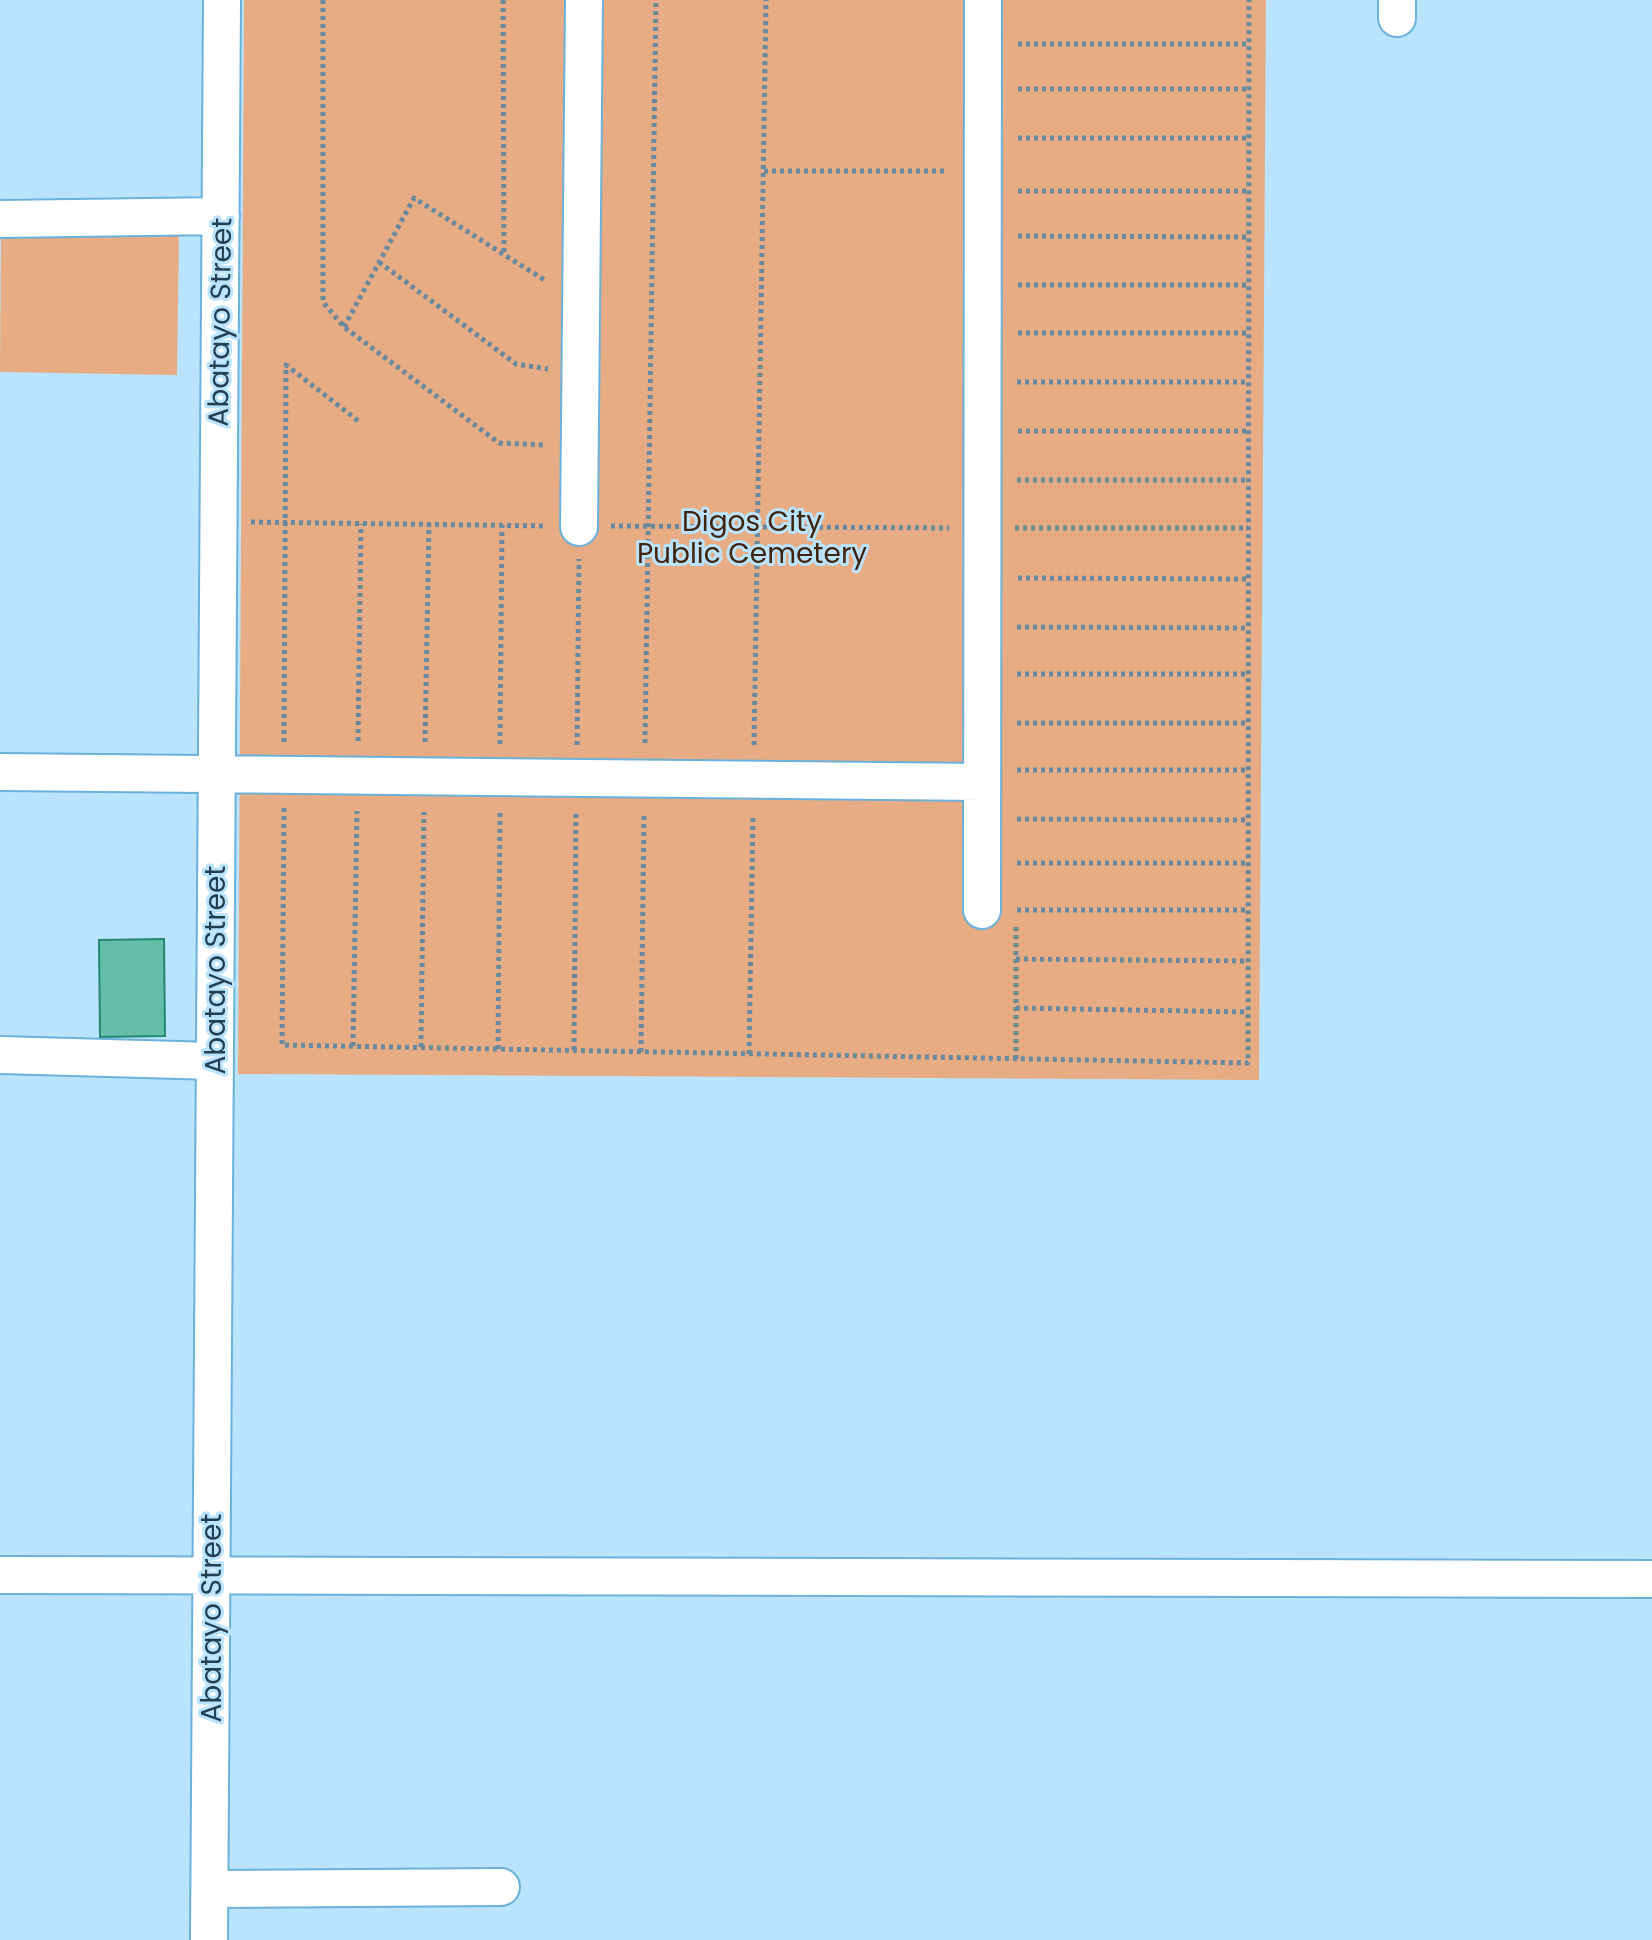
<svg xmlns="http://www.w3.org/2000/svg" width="1652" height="1940" viewBox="0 0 1652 1940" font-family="Poppins,sans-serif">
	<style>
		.green { fill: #e7ac83 }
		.building { fill: #64bea8; stroke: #248671; stroke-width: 2 }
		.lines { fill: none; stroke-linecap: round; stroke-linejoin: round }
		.minor-casing { stroke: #6ab1db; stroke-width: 40 }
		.path { stroke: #678aa0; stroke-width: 5; stroke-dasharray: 4 4; stroke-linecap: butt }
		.minor { stroke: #fff; stroke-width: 36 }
		.labels { text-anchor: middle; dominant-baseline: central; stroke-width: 6; stroke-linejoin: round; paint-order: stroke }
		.street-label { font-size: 28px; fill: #234052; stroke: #bae4fe }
		.park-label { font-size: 28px; fill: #41240e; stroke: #bae4fe }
	</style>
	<rect width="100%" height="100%" fill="#bae4fe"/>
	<path class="green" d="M244 0H1266L1259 1080 238 1074Z
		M1 230 179 233 177 375 0 372Z"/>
	<path class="building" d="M164 939 165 1036 100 1037 99 940Z"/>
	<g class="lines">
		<g class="minor-casing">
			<path id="minor" d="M1397 0V18
				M0 219 221 216
				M579 527 584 0
				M0 772 982 782
				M982 910 983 0
				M0 1055 214 1061
				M0 1575 1652 1579
				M210 1889 501 1887
				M209 1940 222 0"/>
		</g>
		<path class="path" d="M323 0V302L344 327 499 443 545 445
			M503 0 504 255
			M1018 44H1249
			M1018 89H1249
			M1018 138H1249
			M764 171H947
			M1018 191H1249
			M1018 236 1249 237
			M379 262 516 364 548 369
			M1018 285H1249
			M344 327 414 198 546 281
			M1018 333H1249
			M1017 382H1248
			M1018 431H1249
			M1017 480H1248
			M251 522 545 526
			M611 526 949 528
			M1015 528H1248
			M1018 578 1249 579
			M1017 627 1248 628
			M1017 674H1248
			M1017 723H1248
			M358 741 361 524
			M284 742 286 365 361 423
			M425 742 429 524
			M645 743 656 0
			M500 744 502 525
			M577 745 579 559
			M754 745 766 0
			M1017 770H1248
			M284 808 282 1045 1248 1063 1249 0
			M1017 819 1248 820
			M1017 863H1248
			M1017 910H1248
			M1016 959 1248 961
			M1016 1008 1248 1012
			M353 1046 357 811
			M421 1047 424 812
			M498 1049 500 810
			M574 1050 576 811
			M641 1052 644 813
			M749 1054 753 815
			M1016 1059V924"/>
		<use href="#minor" class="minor"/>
	</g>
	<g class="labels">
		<g class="street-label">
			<text transform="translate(220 322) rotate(-89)">Abatayo Street</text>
			<text transform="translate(215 970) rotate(-90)">Abatayo Street</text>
			<text transform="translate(211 1618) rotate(-90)">Abatayo Street</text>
		</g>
		<g class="park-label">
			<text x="752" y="521">Digos City<tspan x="752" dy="32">Public Cemetery</tspan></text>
		</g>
	</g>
</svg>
